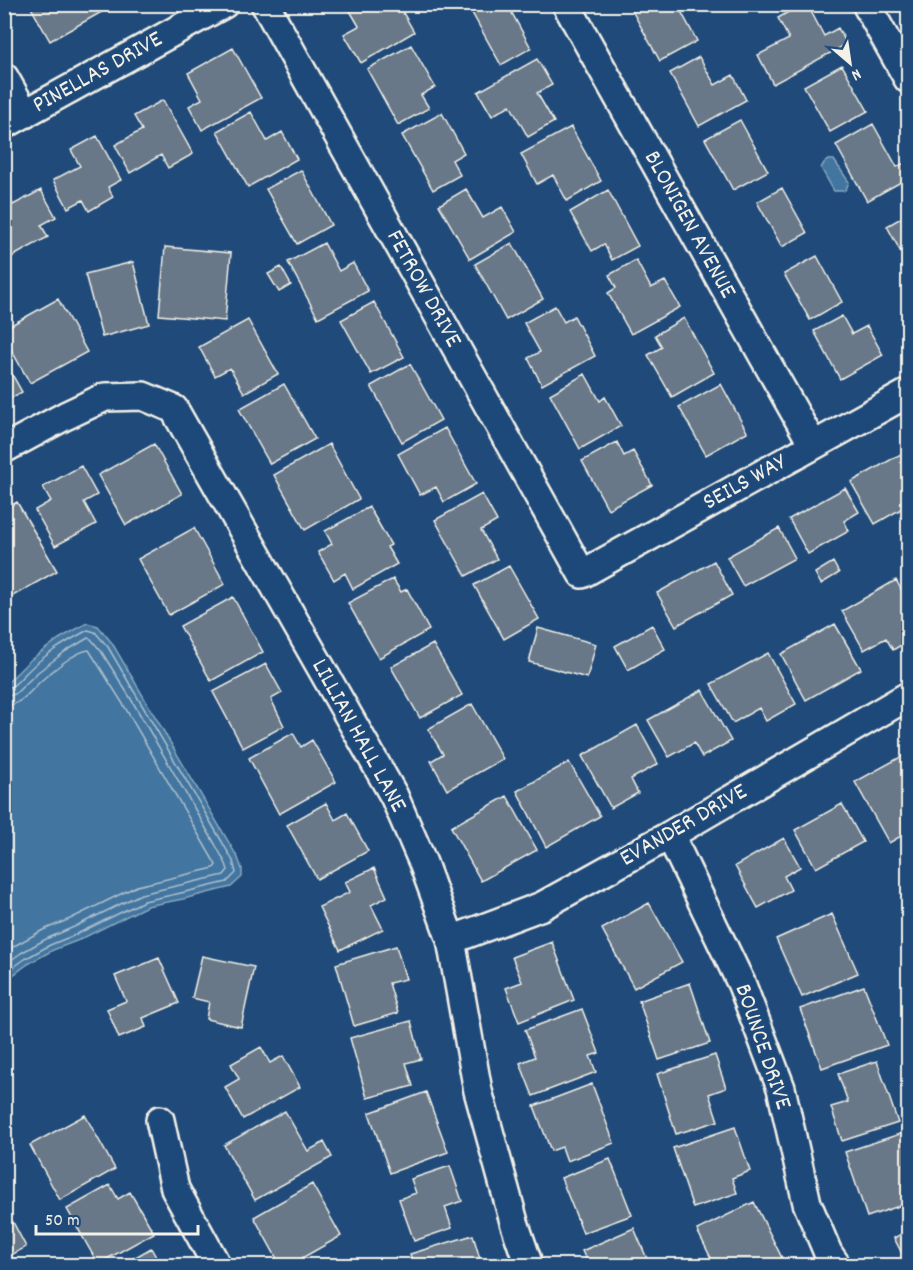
<svg xmlns="http://www.w3.org/2000/svg" width="913" height="1270" viewBox="0 0 913 1270" font-family="Dekko,sans-serif">
	<style>
		.water { fill: #4375a0; stroke: #8aa7bd; stroke-width: 1.5 }
		.lines { fill: none; stroke-linecap: round; stroke-linejoin: round }
		.shore { stroke: #adbfcb; stroke-width: 1.5 }
		.building { fill: #687888; stroke: #f4f1e8; stroke-width: 1.5 }
		.minor-casing { stroke: #f4f1e8; stroke-width: 32 }
		.minor { stroke: #1f4a7a; stroke-width: 27 }
		.labels { text-anchor: middle; dominant-baseline: central; stroke-width: 6; stroke-linejoin: round; paint-order: stroke }
		.street-label { font-size: 24px; fill: #f4f1e8; stroke: #1f4a7a }
	</style>
	<rect width="100%" height="100%" fill="#1f4a7a"/>
	<filter id="ink" filterUnits="userSpaceOnUse"><feTurbulence type="fractalNoise" baseFrequency=".0167" numOctaves="2"/><feDisplacementMap in="SourceGraphic" scale="12" xChannelSelector="R" yChannelSelector="G"/><feConvolveMatrix kernelMatrix="1 2 1 2 8 2 1 2 1" color-interpolation-filters="sRGB"/></filter>
	<g filter="url(#ink)">
		<path class="water" d="M828 160H834L849 182 846 189 843 191H834L821 168 824 163Z
			M87 623 98 626 112 643 238 858 242 869V877L231 887 183 899 147 906 79 940 53 950 28 964 5 981V685L29 661 59 639Z"/>
		<g class="lines">
			<path class="shore" d="M4 689C13 688 18 681 24 675 42 656 64 643 88 630L95 632 108 647 221 840 233 861 236 873 227 882 181 893 144 901 77 934 50 945 25 959 4 974
				M4 697 15 694 38 672 66 651 88 638 91 639 101 651 131 699 215 844 226 864 228 870 224 875 141 894 74 927 46 939 21 953 4 965
				M4 706C22 705 30 691 42 680 52 671 76 651 89 650L123 704 216 865 214 868 137 886 70 919 43 930 16 945 4 953"/>
		</g>
		<path class="building" d="M29 4H104L107 9 50 41Z
			M346 4H398L414 32 361 63 344 34 359 26Z
			M482 4H507L531 48 501 65 471 11Z
			M635 4H677L697 41 660 61 630 7Z
			M802 4H807L824 36 838 28 847 44 773 84 758 55 789 39 778 18Z
			M411 45 435 87 421 95 429 108 398 125 367 69Z
			M233 48 261 98 202 130 189 106 202 99 188 73Z
			M699 57 715 85 733 75 746 100 699 126 670 73Z
			M537 59 552 85 537 93 554 122 528 137 510 105 492 116 478 92Z
			M842 65 868 111 830 132 804 86Z
			M163 100 193 154 168 168 161 155 130 173 115 145 142 130 134 116Z
			M251 112 267 141 282 132 297 159 248 187 217 131Z
			M442 113 464 153 452 160 460 175 433 190 402 135Z
			M740 120 768 171 733 190 705 139Z
			M873 124 897 167 908 161V178L867 201 836 145Z
			M571 127 601 181 567 201 553 175 537 184 521 154Z
			M97 136 121 180 108 187 113 197 89 211 83 200 68 208 53 180 80 166 71 150Z
			M301 170 331 225 297 244 266 189Z
			M782 188 807 233 782 247 757 202Z
			M466 189 483 218 502 207 516 232 470 259 439 205Z
			M5 190 13 205 41 190 56 217 41 225 48 237 8 259 4 252Z
			M608 190 638 246 612 260 604 244 592 251 570 212Z
			M908 214V258L905 260 887 226Z
			M324 243 339 271 353 263 368 291 318 318 288 262Z
			M512 243 543 299 506 320 475 264Z
			M165 247 231 253 225 321 159 315Z
			M817 256 842 302 810 320 784 274Z
			M636 260 651 288 665 281 680 307 631 334 608 293 616 288 609 275Z
			M133 262 149 324 102 337 85 274Z
			M281 267 291 285 279 292 268 274Z
			M58 299 87 352 30 383 4 337V329Z
			M374 302 404 357 371 374 341 320Z
			M555 306 564 322 574 316 595 356 542 385 528 358 540 352 524 323Z
			M842 316 852 334 867 326 883 355 840 379 814 331Z
			M684 318 714 373 672 397 648 355 662 347 655 335Z
			M248 320 278 374 244 393 230 368 215 376 199 347Z
			M4 360 22 392 4 402Z
			M410 364 441 420 402 442 371 386Z
			M585 374 600 401 605 397 621 426 580 449 550 394Z
			M284 384 315 439 270 464 239 409Z
			M721 384 747 432 706 455 679 407Z
			M445 428 476 484 444 502 436 487 420 495 398 454Z
			M617 442 624 456 633 451 652 485 608 509 582 461Z
			M154 444 182 494 126 525 98 475Z
			M329 444 359 499 305 530 274 475Z
			M908 450V505L875 524 851 482Z
			M81 466 97 495 84 502 96 524 55 546 35 510 51 501 43 487Z
			M845 488 859 512 844 521 849 531 808 554 789 519Z
			M482 494 497 521 481 530 497 559 466 576 435 520Z
			M17 502 57 571 4 601V509Z
			M369 507 391 545 387 547 397 564 353 589 345 573 334 580 318 552 332 544 325 531Z
			M194 528 225 584 169 615 138 559Z
			M779 528 795 558 743 586 727 557Z
			M714 561 732 595 676 626 657 593Z
			M833 562 839 573 821 584 815 573Z
			M509 566 539 619 504 639 474 585Z
			M393 579 401 592 407 589 429 630 379 658 348 603Z
			M896 580 908 602V641L893 650 886 638 864 650 842 611Z
			M233 597 263 652 211 681 180 626Z
			M835 624 861 669 806 700 781 654Z
			M652 625 665 649 628 670 615 646Z
			M538 628 596 644 587 678 529 662Z
			M433 644 462 695 420 718 391 667Z
			M768 653 796 704 766 721 759 708 733 723 711 684Z
			M266 664 282 693 271 699 284 726 243 748 213 692Z
			M702 690 731 741 702 757 694 743 669 757 648 720Z
			M472 704 503 759 447 790 431 761 443 754 428 729Z
			M637 725 658 764 631 779 638 793 611 808 582 756Z
			M293 733 301 747 312 740 336 782 279 814 249 758Z
			M908 753V832L889 843 855 782Z
			M569 762 600 816 546 847 517 791Z
			M507 796 537 850 481 881 451 827Z
			M326 803 335 820 347 813 368 851 317 879 287 825Z
			M842 804 863 842 816 868 795 830Z
			M784 838 800 867 784 876 791 890 758 908 735 866Z
			M374 868 387 897 371 905 383 929 340 950 319 907 350 892 345 882Z
			M649 903 682 962 634 988 602 929Z
			M832 914 858 973 802 997 776 939Z
			M552 942 574 1000 519 1022 506 988 522 982 512 957Z
			M396 946 406 979 389 983 398 1013 354 1026 336 964Z
			M202 956 254 967 241 1027 206 1019 209 1002 192 998Z
			M159 958 179 1003 143 1018 146 1027 119 1038 107 1009 126 1001 115 976Z
			M690 983 710 1043 659 1060 639 1001Z
			M864 986 887 1045 822 1068 800 1009Z
			M582 1009 599 1053 590 1056 596 1072 533 1096 520 1063 535 1057 525 1030Z
			M411 1021 421 1059 406 1063 413 1086 367 1098 350 1038Z
			M261 1047 270 1063 283 1056 300 1087 243 1119 225 1087 239 1079 231 1064Z
			M715 1055 726 1088 709 1094 718 1121 676 1134 657 1074Z
			M877 1061 898 1123 842 1141 831 1107 848 1102 838 1074Z
			M592 1084 614 1143 567 1161 562 1147 551 1151 534 1106Z
			M426 1092 448 1152 390 1173 369 1113Z
			M285 1111 308 1151 324 1142 332 1157 255 1200 224 1145Z
			M85 1115 115 1169 60 1200 30 1145Z
			M735 1127 750 1171 732 1178 737 1193 693 1208 673 1148Z
			M906 1132 908 1139V1203L867 1217 845 1152Z
			M610 1159 632 1215 583 1233 561 1178Z
			M450 1166 462 1201 445 1207 452 1228 414 1241 399 1199 416 1193 411 1179Z
			M312 1184 341 1236 288 1266H281L254 1217Z
			M110 1185 118 1199 130 1192 154 1233 98 1264 67 1209Z
			M754 1202 782 1258 767 1266H715L697 1230Z
			M13 1222 26 1247 4 1259V1226Z
			M634 1228 650 1266H589L582 1251Z
			M908 1230V1265L894 1238Z
			M473 1235 482 1266H414L410 1254Z
			M151 1248 161 1266H120Z"/>
		<g class="lines">
			<g class="minor-casing">
				<path id="minor" d="M265 4 582 574 908 393
					M566 4 813 445
					M866 4 908 79
					M4 77 25 114
					M4 125 224 4
					M4 449 65 416 105 397 143 396 174 409 394 796 423 863 451 940 478 1091 514 1222 529 1266
					M670 835 742 985 781 1088 807 1203 828 1253 837 1266
					M451 940 542 906 670 835 908 696
					M160 1120 175 1189 217 1266"/>
			</g>
			<use href="#minor" class="minor"/>
		</g>
	</g>
	<g class="labels">
		<g class="street-label">
			<text transform="translate(98 73) rotate(-29)">PINELLAS DRIVE</text>
			<text transform="translate(689 225) rotate(61)">BLONIGEN AVENUE</text>
			<text transform="translate(423 289) rotate(61)">FETROW DRIVE</text>
			<text transform="translate(745 483) rotate(-29)">SEILS WAY</text>
			<text transform="translate(358 736) rotate(61)">LILLIAN HALL LANE</text>
			<text transform="translate(684 826) rotate(-30)">EVANDER DRIVE</text>
			<text transform="translate(762 1047) rotate(71)">BOUNCE DRIVE</text>
		</g>
	</g>
	<rect width="913" height="1270" fill="none" stroke="#1f4a7a" stroke-width="24"/>
	<rect x="12" y="12" width="889" height="1246" fill="none" stroke="#f4f1e8" stroke-width="2" filter="url(#ink)"/>
	<g transform="translate(850 63) rotate(151)" stroke="#1f4a7a" stroke-width="4.5" paint-order="stroke">
	<path d="M0-4.5L10 22L0 15L-10 22Z" fill="#f4f1e8"/>
	<text y="-9" font-size="16" font-weight="bold" text-anchor="middle" fill="#f4f1e8">N</text>
	</g>
	<path d="M36 1225v9h162v-9" fill="none" stroke="#f4f1e8" stroke-width="3"/>
	<text x="45" y="1225" font-size="18" fill="#f4f1e8" stroke="#1f4a7a" stroke-width="4.5" paint-order="stroke">50 m</text>
</svg>
